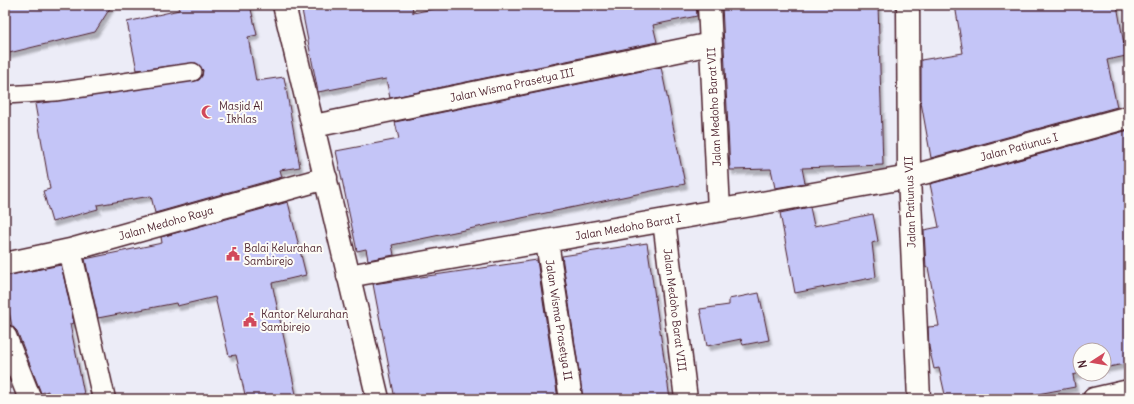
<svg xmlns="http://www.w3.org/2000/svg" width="1134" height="404" viewBox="0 0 1134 404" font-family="Delius,sans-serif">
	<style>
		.building { fill: #c4c5f7; stroke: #4a1f2b; filter: url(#shadow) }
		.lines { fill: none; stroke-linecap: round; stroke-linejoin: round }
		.service-casing { stroke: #4a1f2b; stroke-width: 20 }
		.minor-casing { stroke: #4a1f2b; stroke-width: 25 }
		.tertiary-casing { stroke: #4a1f2b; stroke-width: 25 }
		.service { stroke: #fdfcf7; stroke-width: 17 }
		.minor { stroke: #fdfcf7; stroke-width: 22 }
		.tertiary { stroke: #fdfcf7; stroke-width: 22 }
		.labels { text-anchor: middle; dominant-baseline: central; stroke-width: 4; stroke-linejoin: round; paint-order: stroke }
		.street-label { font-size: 11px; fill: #4a1f2b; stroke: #fdfcf7 }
		.poi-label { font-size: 11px; fill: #4a1f2b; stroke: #fdfcf7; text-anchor: start }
	</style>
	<defs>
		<filter id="shadow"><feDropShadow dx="2.5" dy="4.5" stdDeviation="1" flood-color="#0004"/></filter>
	</defs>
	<rect width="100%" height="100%" fill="#ececf7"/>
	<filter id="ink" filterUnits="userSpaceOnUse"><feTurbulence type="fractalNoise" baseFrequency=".025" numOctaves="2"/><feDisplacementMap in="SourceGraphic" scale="8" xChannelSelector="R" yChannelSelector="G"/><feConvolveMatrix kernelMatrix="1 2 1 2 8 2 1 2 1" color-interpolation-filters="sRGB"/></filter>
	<g filter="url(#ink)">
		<path class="building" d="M5 5H112L95 32 5 54Z
			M178 5H250L257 35 248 37 256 81 284 77 300 167 280 170 282 177 155 213 151 196 97 205 98 209 52 222 43 191 50 189 35 104 199 80 202 76 203 70 196 63 137 70 127 22 179 10Z
			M301 5H412L413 13 453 5H696L697 16 653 25 657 42 390 98 386 79 318 92Z
			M722 5H878L883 165 802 168 805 183 775 188 771 169 730 170Z
			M955 5H1117L1126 56 1107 60 1117 107 931 158 921 102V60L963 53Z
			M661 67 685 184 392 245 394 255 368 260 366 249 357 251 336 151 399 139 395 122Z
			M1129 130V363L1104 368V350H1080V373L1073 375 1075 387 1011 399H946L939 368 934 369 929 347 928 327 939 326 928 267 926 268 924 230 939 227 930 184Z
			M288 202 306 275 272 283 297 399H246L236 355 229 356 215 297 177 306 176 303 98 318 85 259 162 243 161 237Z
			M810 207 814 226 873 214 878 241 872 243 876 277 795 293 780 213Z
			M647 243 670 399H583L562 256Z
			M537 260 558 399H395L373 284Z
			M61 265 74 323 70 324 85 399H49L48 391 41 393 17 331 12 326 8 307H5V276Z
			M759 293 769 340 743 345 741 339 707 346 700 309 729 305V299Z"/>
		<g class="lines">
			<g class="service-casing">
				<path id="service" d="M5 95 55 92 193 72"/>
			</g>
			<g class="minor-casing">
				<path id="minor" d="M284 5 378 399
					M709 5 719 210
					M908 5 909 177 919 399
					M314 126 711 44
					M664 221 686 399
					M547 242 571 399
					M70 250 104 399
					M5 264 70 250 326 178
					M348 276 909 177 1129 117
					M1094 399 1129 391"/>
			</g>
			<g class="tertiary-casing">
				<path id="tertiary" d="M5 336 30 399"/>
			</g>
			<use href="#service" class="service"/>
			<use href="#minor" class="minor"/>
			<use href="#tertiary" class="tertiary"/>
		</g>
	</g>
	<defs>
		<g id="mosque-bare" transform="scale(1.08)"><path d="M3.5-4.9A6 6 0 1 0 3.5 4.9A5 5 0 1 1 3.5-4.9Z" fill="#d1495b" stroke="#fdfcf7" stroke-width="2.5" paint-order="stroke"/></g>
		<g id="civic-bare" transform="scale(1.08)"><path d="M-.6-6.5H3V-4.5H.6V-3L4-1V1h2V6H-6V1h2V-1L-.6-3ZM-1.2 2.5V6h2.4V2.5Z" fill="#d1495b" stroke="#fdfcf7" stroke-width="2.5" paint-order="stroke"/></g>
	</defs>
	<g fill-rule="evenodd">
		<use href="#mosque-bare" x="208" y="112"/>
		<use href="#civic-bare" x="233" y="254"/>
		<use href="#civic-bare" x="250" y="320"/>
	</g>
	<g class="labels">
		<g class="street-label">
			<text transform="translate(512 85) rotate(-12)">Jalan Wisma Prasetya III</text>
			<text transform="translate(714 107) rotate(-93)">Jalan Medoho Barat VII</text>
			<text transform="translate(1019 147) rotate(-15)">Jalan Patiunus I</text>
			<text transform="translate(910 202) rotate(-92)">Jalan Patiunus VII</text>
			<text transform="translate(166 223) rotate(-16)">Jalan Medoho Raya</text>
			<text transform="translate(628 227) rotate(-10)">Jalan Medoho Barat I</text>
			<text transform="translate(675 310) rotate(83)">Jalan Medoho Barat VIII</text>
			<text transform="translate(559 320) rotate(81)">Jalan Wisma Prasetya II</text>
		</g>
		<g class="poi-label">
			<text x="219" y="106">Masjid Al<tspan x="219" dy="13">- Ikhlas</tspan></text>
			<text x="244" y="248">Balai Kelurahan<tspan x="244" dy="13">Sambirejo</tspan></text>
			<text x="261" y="314">Kantor Kelurahan<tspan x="261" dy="13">Sambirejo</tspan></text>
		</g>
	</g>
	<rect width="1134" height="404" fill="none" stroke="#fdfcf7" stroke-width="20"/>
	<rect x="10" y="10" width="1114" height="384" fill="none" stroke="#4a1f2b" stroke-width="1.5" filter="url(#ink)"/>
	<g transform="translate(1092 362) rotate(258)"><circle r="19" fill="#fdfcf7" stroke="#b5a4a5"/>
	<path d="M0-3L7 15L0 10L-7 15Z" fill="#d1495b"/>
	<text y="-6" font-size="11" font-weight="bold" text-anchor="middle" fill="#4a1f2b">N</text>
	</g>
</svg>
